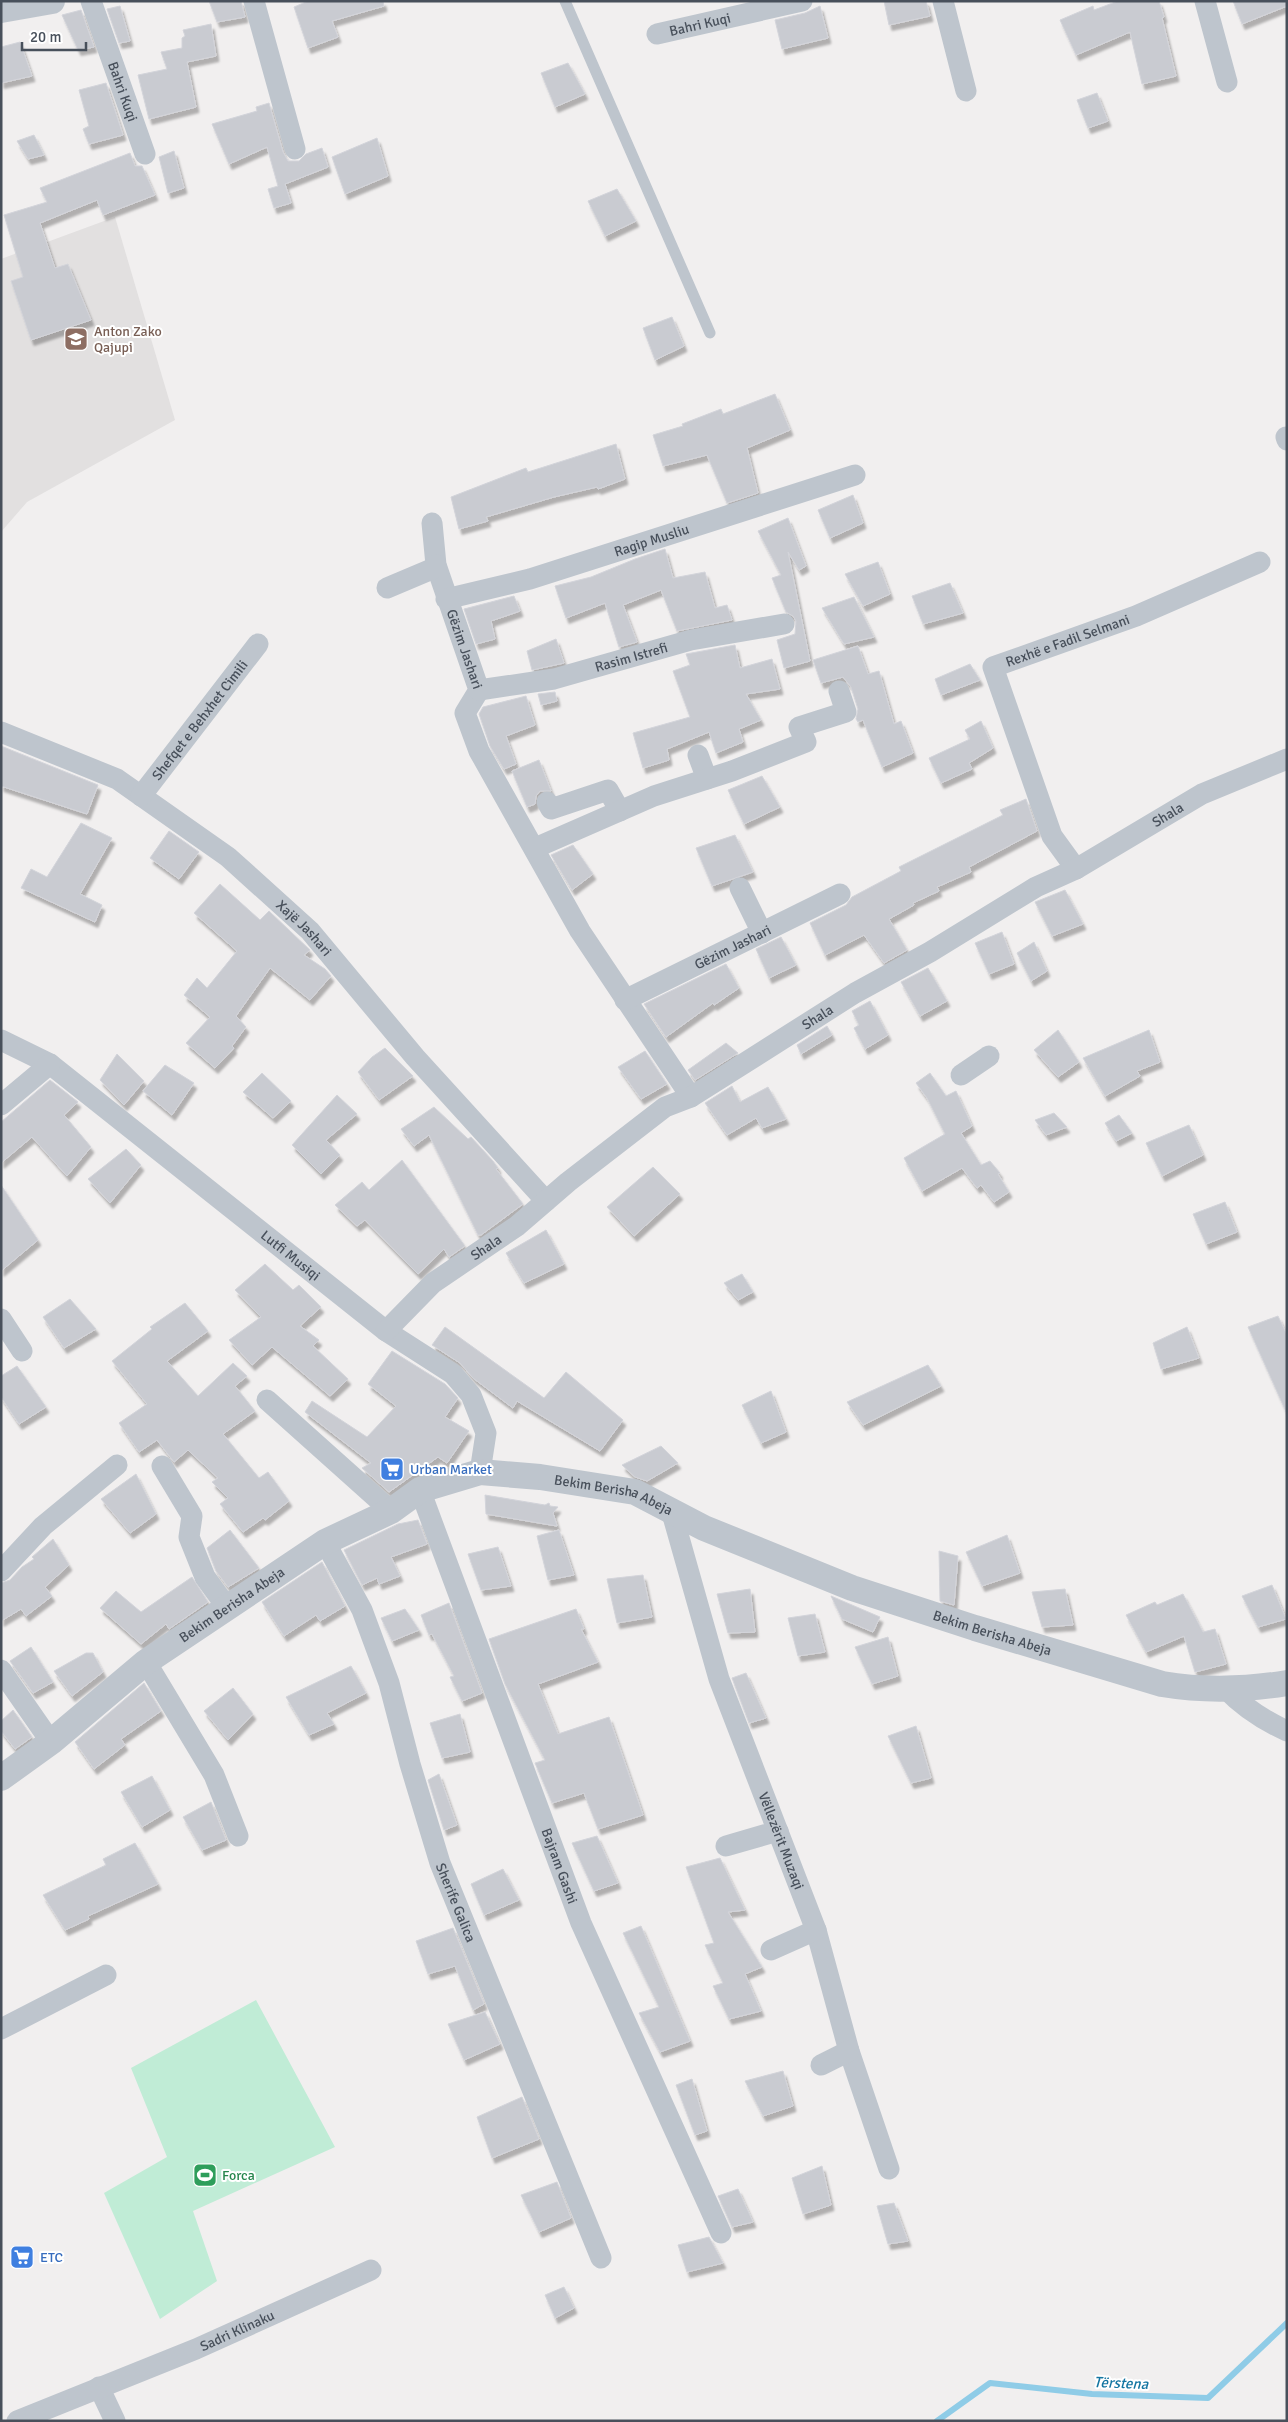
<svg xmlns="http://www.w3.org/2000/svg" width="1288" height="2422" viewBox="0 0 1288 2422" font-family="Signika,sans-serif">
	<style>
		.education { fill: #e2e0e0 }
		.green { fill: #c0ecd6 }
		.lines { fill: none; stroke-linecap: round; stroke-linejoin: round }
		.stream { stroke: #8fcce7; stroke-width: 6 }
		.building { fill: #c9cbd1; stroke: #d3d4da; filter: url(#shadow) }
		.service { stroke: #bec5cd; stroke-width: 11 }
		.minor { stroke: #bec5cd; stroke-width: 21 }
		.tertiary { stroke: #bec5cd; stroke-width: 26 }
		.labels { text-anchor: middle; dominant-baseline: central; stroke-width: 4; stroke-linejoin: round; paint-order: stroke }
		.street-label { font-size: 14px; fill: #48505b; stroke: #fff }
		.education-label { font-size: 14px; fill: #785e54; stroke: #fff; text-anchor: start }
		.shop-label { font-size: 14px; fill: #366cbe; stroke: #fff; text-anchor: start }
		.leisure-label { font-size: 14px; fill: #27864d; stroke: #fff; text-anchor: start }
		.water-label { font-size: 15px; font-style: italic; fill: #1476a2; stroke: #fff }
	</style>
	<defs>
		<filter id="shadow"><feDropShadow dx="3" dy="5.5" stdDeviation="1" flood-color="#0004"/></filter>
	</defs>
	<rect width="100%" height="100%" fill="#f1efef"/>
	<path class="education" d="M115 217 175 420 27 502 1 532V259Z"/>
	<path class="green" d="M256 2000 335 2147 193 2211 217 2281 160 2319 104 2193 167 2157 131 2068Z"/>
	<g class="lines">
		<path class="stream" d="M937 2421 990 2383 1092 2394 1208 2398 1287 2323"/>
	</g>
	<path class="building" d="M209 1H241L245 17 217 22Z
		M308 1H383L384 6 332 21 338 37 308 48 294 7Z
		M884 1H926L930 16 889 25Z
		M1118 1H1159L1164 17 1162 18 1176 76 1142 84 1130 32 1076 55 1060 20 1093 6 1094 10Z
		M1233 1H1287V6L1242 24Z
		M120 6 130 41 119 43 107 9Z
		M820 6 828 38 782 49 775 20 805 13Z
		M81 10 94 47 78 50 62 15Z
		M211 24 216 56 187 62 196 107 149 119 138 75 167 69 161 52 182 48V38L185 36 183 30Z
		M20 42 32 76 1 83V47Z
		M568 63 585 94 555 107 541 73Z
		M106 83 123 135 89 144 83 129 89 126 79 90Z
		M1097 93 1108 121 1088 128 1077 100Z
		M269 103 283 152 288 161H299L306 154 322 148 328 167 285 184 291 203 274 208 268 189 278 186 267 147 229 164 212 124 257 111 256 107Z
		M34 135 44 155 28 159 17 141Z
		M377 138 388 176 345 194 332 157Z
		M174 151 184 188 168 193 159 157Z
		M130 153 135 166H142L155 195 103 215 97 200 40 223 55 268 68 264 91 320 31 340 11 281 23 277 4 215 47 202 40 188Z
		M617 189 636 221 605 236 588 201Z
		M672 317 684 346 655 360 643 328Z
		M775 394 790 430 747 448 758 493 727 503 707 455 663 466 653 435 683 426 682 424 721 409 723 414Z
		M616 444 625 479 598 489 597 487 554 497 486 517 488 521 459 529 451 497 526 468 528 472Z
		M853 495 863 523 830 538 818 510Z
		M788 518 806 566 799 570 788 552 810 661 784 668 777 640 795 634 796 621 793 616 786 612 772 578 781 575 758 531Z
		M665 549 673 578 705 572 715 608 727 605 732 620 677 631 661 590 623 605 637 642 619 647 605 603 566 618 555 586 591 577 635 559Z
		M878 562 890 594 863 606 845 574Z
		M950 583 963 613 923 624 912 596Z
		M514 596 520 611 491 621 495 639 476 644 464 609Z
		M854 597 874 637 844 644 822 608Z
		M556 639 564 663 532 670 527 651Z
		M735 645 740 668 772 659 780 689 746 694 761 720 739 729 743 742 716 753 709 732 667 749 669 760 643 768 633 733 690 717 673 671 690 665 686 654Z
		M858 646 868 674 879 671 894 724 901 721 913 753 882 767 863 720 858 722 856 719 858 709 851 687 843 677 821 683 813 660Z
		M970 664 980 680 941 695 935 679Z
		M555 692 557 701 541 705 538 694Z
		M526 696 535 725 506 736 516 764 504 769 490 746 479 714 483 707Z
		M981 721 993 748 969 763 972 769 941 783 929 758 970 739 965 730Z
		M1 746 98 785 87 814 1 786Z
		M539 760 551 791H540L536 796 535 804 527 807 512 771Z
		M762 776 780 807 744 824 728 790Z
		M1026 799 1037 831 969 867 971 872 937 887 939 891 913 903 914 905 889 919 907 950 884 963 864 935 825 955 810 923 846 905 852 897 901 871 899 867 1003 815 1000 810Z
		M81 823 112 838 80 894 102 905 95 922 21 888 31 869 47 877Z
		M169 831 199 852 179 879 150 858Z
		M735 835 753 872 712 886 696 848Z
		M573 845 593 874 572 890 551 855Z
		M220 884 260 920 269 911 310 950 304 955 325 969 331 976 310 1000 270 968 236 1016 246 1027 232 1046 234 1048 215 1068 186 1043 210 1017 184 995 197 978 207 988 237 951 194 913Z
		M1065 890 1083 924 1052 936 1035 902Z
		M1002 932 1014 964 989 974 975 943Z
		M781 937 796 965 769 978 756 949Z
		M1034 942 1047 971 1031 981 1017 953Z
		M726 964 739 988 714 1005 713 1003 666 1037 644 1004Z
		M928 968 947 1001 920 1016 901 982Z
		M870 1001 888 1035 865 1049 854 1028 859 1025 852 1011Z
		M827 1026 832 1035 801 1054 797 1045Z
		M1058 1030 1079 1062 1058 1077 1034 1050Z
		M1149 1030 1160 1062 1137 1071 1140 1076 1105 1096 1083 1058Z
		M726 1043 738 1053 695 1080 688 1070Z
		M385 1048 413 1076 379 1100 358 1072 372 1057Z
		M645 1051 667 1084 641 1099 618 1067Z
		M117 1054 144 1081 124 1105 100 1080Z
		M165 1065 194 1083 172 1115 143 1091Z
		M262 1073 291 1101 273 1118 243 1092Z
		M930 1073 946 1096 956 1091 972 1126 961 1133 981 1165 990 1161 1000 1173 998 1174 1009 1192 994 1202 981 1185 977 1188 962 1168 922 1191 904 1158 945 1134 927 1098 916 1083Z
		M50 1080 78 1102 64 1115 91 1147 67 1176 32 1137 1 1163V1122Z
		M732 1086 740 1102 768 1087 786 1119 762 1128 756 1118 727 1135 705 1103Z
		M337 1095 357 1114 326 1140 340 1155 321 1174 292 1145Z
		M434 1107 468 1139 471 1137 493 1161 498 1168 496 1169 523 1204 481 1235H478L429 1135 414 1146 401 1129Z
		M1054 1113 1067 1127 1046 1135 1035 1120Z
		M1119 1115 1132 1133 1116 1141 1105 1123Z
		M1189 1125 1203 1155 1162 1176 1146 1143Z
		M126 1149 141 1165 110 1203 88 1179Z
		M402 1160 465 1246 449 1257 444 1249 418 1274 365 1220 357 1226 335 1205 362 1182 369 1190Z
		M653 1167 680 1194 634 1236 607 1207Z
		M1 1185 38 1240 1 1271Z
		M1225 1202 1237 1232 1206 1244 1193 1214Z
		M546 1230 564 1264 524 1283 506 1253Z
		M265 1264 293 1290 299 1285 321 1307 300 1326 319 1340 313 1346 348 1379 330 1396 272 1347 252 1365 229 1340 261 1317 235 1290Z
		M742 1274 753 1292 738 1300 724 1283Z
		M70 1299 96 1329 64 1348 43 1317Z
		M185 1303 208 1331 167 1361 198 1396 233 1363 247 1376 235 1386 255 1411 223 1434 259 1478 268 1472 289 1501 265 1520 263 1518 243 1532 220 1504 228 1498 212 1482 218 1478 188 1450 174 1462 157 1440 139 1452 119 1423 147 1404 112 1361 152 1329 150 1327Z
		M1278 1316 1287 1335V1414L1248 1327Z
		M445 1327 544 1398 566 1372 623 1420 600 1451 517 1401 513 1408 473 1378 460 1363 432 1345Z
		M1187 1327 1199 1358 1161 1369 1153 1343Z
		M392 1351 445 1384 458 1398 445 1417 469 1431 447 1463 438 1457 389 1492 362 1468 371 1463 305 1412 312 1401 367 1437 396 1406 368 1384Z
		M928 1365 941 1386 863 1425 847 1402Z
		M17 1366 46 1407 19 1424 1 1397V1376Z
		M771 1391 786 1432 761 1443 742 1405Z
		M661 1446 678 1463 647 1481 635 1477 622 1465Z
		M136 1474 156 1514 130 1533 101 1499Z
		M485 1495 545 1505 549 1503 550 1506 558 1507 553 1513 557 1526 486 1514Z
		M418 1520 427 1544 391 1557 400 1576 379 1584 377 1578 362 1585 344 1550 398 1524Z
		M230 1530 259 1568 228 1587 216 1571 207 1548Z
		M559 1530 574 1575 548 1580 537 1536Z
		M1007 1535 1020 1573 982 1586 966 1552Z
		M53 1539 69 1565 45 1587 52 1596 26 1616 21 1609 1 1621V1583L10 1580 22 1567 34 1559 32 1557Z
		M498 1547 511 1586 481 1590 468 1554Z
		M939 1551 958 1556 954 1605 940 1601Z
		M322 1562 345 1606 320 1621 316 1615 284 1636 262 1602Z
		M643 1575 652 1617 617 1623 607 1579Z
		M192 1577 208 1602 169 1629 166 1624 141 1644 100 1608 116 1591 141 1612Z
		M1272 1585 1286 1619 1258 1627 1242 1596Z
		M750 1589 755 1632 728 1633 717 1594Z
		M1065 1589 1073 1625 1042 1627 1032 1592Z
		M1183 1594 1203 1632 1215 1629 1226 1664 1195 1672 1184 1636 1146 1652 1126 1615 1155 1602 1157 1605Z
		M831 1596 880 1617 873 1632 842 1619Z
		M449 1603 482 1693 462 1701 450 1677 454 1676 432 1634 429 1635 421 1615Z
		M405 1609 419 1630 392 1641 381 1618Z
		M576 1609 584 1629H581L598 1662 538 1684 558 1734 609 1717 643 1815 598 1829 584 1793 552 1803 535 1763 545 1760 505 1684 489 1639Z
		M815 1614 825 1652 798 1656 788 1618Z
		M888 1637 898 1676 872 1684 855 1647Z
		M31 1647 53 1682 33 1693 10 1661Z
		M86 1653H93L103 1672 72 1696 54 1671Z
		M351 1666 366 1693 327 1713 334 1724 309 1735 286 1697Z
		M746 1673 766 1718 749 1723 732 1678Z
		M144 1683 161 1711 121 1739 125 1745 94 1769 75 1742Z
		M233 1688 253 1714 228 1740 204 1711Z
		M13 1710 32 1737 15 1749 1 1731V1721Z
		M460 1714 470 1752 442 1758 430 1723Z
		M916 1726 931 1778 911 1783 888 1736Z
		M439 1774 457 1825 444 1830 428 1780Z
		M152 1776 170 1810 142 1827 121 1792Z
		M211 1802 226 1840 202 1850 183 1817Z
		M597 1836 618 1883 594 1891 572 1843Z
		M135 1843 158 1884 88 1916 89 1919 65 1930 43 1895 106 1865 103 1859Z
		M720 1858 745 1910 728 1912 762 1967 745 1974 761 2011 729 2019 713 1986 723 1983 705 1945 714 1943 686 1867Z
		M503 1869 519 1900 484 1915 471 1884Z
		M641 1926 690 2041 660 2052 639 2013 659 2007 623 1933Z
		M453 1928 484 2004 473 2010 455 1966 428 1974 416 1941Z
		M485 2012 500 2044 464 2060 448 2024Z
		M783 2071 793 2106 763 2116 745 2081Z
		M692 2079 707 2131 695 2135 676 2085Z
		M522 2097 539 2139 492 2158 477 2117Z
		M822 2166 831 2205 803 2214 792 2178Z
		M557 2182 571 2218 539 2232 521 2195Z
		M738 2189 753 2222 732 2227 718 2196Z
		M894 2203 908 2241 888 2244 877 2206Z
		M709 2237 723 2263 687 2272 678 2245Z
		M564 2287 574 2308 555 2318 545 2295Z"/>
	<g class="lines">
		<path class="service" d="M565 1 710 333"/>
		<g class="minor">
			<path id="s1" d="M91 1 145 154"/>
			<path d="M254 1 295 149"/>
			<path d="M943 1 966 91"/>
			<path d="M1205 1 1227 82"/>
			<path id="s2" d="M657 34 802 1"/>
			<path d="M1286 437 1287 440"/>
			<path id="s3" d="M432 523 436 565 479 690 465 713 479 751 580 931 691 1097"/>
			<path d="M387 588 432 569 436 565"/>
			<path id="s4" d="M446 599 530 579 855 475"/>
			<path id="s5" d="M479 690 554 679 691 640 784 624"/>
			<path id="s6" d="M1 732 117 779 228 857 310 931 415 1057 546 1201"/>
			<path d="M698 755 707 779"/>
			<path id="s7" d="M141 796 258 644"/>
			<path d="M547 802 551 809 608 790 620 811"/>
			<path d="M535 848 654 796 732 771 806 742 799 727 846 712 839 691"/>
			<path id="s8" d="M1076 869 1052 836 993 667 1136 616 1260 562"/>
			<path d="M740 888 762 933"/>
			<path id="s9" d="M625 1000 840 894"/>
			<path id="s10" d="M1 1040 50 1064 386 1331 453 1374 471 1395 486 1433 480 1472"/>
			<path d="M961 1075 989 1056"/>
			<path d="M1 1105 50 1064"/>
			<path d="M1 1319 22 1351"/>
			<path id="s11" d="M386 1331 433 1283 517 1226 568 1182 665 1107 691 1097 855 993 930 952 1036 887 1076 869 1202 794 1287 759"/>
			<path d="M267 1400 391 1511"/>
			<path d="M162 1466 192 1516 189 1537 205 1577 226 1606"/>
			<path id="s12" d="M420 1490 581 1923 721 2233"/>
			<path id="s13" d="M672 1513 719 1679 816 1930 849 2051 889 2169"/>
			<path id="s14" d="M325 1542 362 1610 389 1683 410 1764 440 1863 601 2258"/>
			<path d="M1 1571 43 1526 117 1465"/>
			<path d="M146 1662 214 1775 238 1836"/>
			<path d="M1 1670 51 1742"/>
			<path d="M1226 1689C1244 1708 1263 1720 1287 1731"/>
			<path d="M726 1846 778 1831"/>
			<path d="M771 1950 816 1930"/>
			<path d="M1 2029 106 1975"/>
			<path d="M821 2065 849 2051"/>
			<path d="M99 2387 115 2421"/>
			<path id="s15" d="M17 2421 196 2349 371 2270"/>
		</g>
		<g class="tertiary">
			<path d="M1 10 52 1"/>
			<path id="s16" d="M1 1778 51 1742 146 1662 325 1542 391 1511 420 1490 480 1472 540 1477 635 1492 704 1528 852 1588 975 1628 1162 1684C1204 1691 1245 1690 1287 1683"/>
		</g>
	</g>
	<defs>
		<g id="school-square" transform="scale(1.25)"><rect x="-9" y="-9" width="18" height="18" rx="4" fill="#8d6e63" stroke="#fff"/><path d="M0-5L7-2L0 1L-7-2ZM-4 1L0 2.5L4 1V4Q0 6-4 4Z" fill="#fff"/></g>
		<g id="supermarket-square" transform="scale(1.25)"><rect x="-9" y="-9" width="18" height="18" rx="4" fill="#3f7fe0" stroke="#fff"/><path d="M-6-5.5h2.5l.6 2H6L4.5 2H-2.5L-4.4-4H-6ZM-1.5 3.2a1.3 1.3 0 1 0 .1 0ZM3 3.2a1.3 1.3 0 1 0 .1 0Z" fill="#fff"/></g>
		<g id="stadium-square" transform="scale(1.25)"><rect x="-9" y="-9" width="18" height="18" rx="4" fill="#2e9e5b" stroke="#fff"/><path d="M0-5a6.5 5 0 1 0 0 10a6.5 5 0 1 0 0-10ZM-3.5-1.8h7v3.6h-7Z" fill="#fff"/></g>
	</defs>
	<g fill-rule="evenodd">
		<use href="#school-square" x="76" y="339"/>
		<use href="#supermarket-square" x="392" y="1469"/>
		<use href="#stadium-square" x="205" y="2175"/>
		<use href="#supermarket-square" x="22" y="2257"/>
	</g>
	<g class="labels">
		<g class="street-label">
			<text stroke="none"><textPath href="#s2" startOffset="44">Bahri Kuqi</textPath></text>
			<text stroke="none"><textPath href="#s1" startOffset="96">Bahri Kuqi</textPath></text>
			<text stroke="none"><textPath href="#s4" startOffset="214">Ragip Musliu</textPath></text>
			<text stroke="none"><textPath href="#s8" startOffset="299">Rexhë e Fadil Selmani</textPath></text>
			<text stroke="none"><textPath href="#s3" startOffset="131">Gëzim Jashari</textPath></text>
			<text stroke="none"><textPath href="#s5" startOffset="156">Rasim Istrefi</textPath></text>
			<text stroke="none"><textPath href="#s7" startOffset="96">Shefqet e Behxhet Cimili</textPath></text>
			<text stroke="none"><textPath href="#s11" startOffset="941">Shala</textPath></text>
			<text stroke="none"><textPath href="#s6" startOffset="365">Xajë Jashari</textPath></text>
			<text stroke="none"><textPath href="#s9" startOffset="120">Gëzim Jashari</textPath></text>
			<text stroke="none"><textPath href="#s11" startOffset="536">Shala</textPath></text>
			<text stroke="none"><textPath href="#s11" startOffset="131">Shala</textPath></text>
			<text stroke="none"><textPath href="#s10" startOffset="362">Lutfi Musiqi</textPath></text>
			<text stroke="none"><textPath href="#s16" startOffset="709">Bekim Berisha Abeja</textPath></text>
			<text stroke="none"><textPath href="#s16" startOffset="289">Bekim Berisha Abeja</textPath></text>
			<text stroke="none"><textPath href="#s16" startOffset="1114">Bekim Berisha Abeja</textPath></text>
			<text stroke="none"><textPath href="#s13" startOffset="346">Vëllezërit Muzaqi</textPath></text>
			<text stroke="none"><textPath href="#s12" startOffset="401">Bajram Gashi</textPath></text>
			<text stroke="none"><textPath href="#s14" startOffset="385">Sherife Galica</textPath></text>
			<text stroke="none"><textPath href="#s15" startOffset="238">Sadri Klinaku</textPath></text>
		</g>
		<g class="education-label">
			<text x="94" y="331">Anton Zako<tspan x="94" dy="16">Qajupi</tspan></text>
		</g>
		<g class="shop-label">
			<text x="410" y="1469">Urban Market</text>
			<text x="40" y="2257">ETC</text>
		</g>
		<g class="leisure-label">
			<text x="222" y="2175">Forca</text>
		</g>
		<g class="water-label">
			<text transform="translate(1121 2383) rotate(2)">Tërstena</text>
		</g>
	</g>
	<rect width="1288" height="2422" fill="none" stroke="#48505b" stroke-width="5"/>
	<path d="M22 42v8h64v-8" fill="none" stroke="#48505b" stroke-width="2.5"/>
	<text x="30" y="42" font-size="15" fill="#48505b" stroke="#ffffff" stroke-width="4" paint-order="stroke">20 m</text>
</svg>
